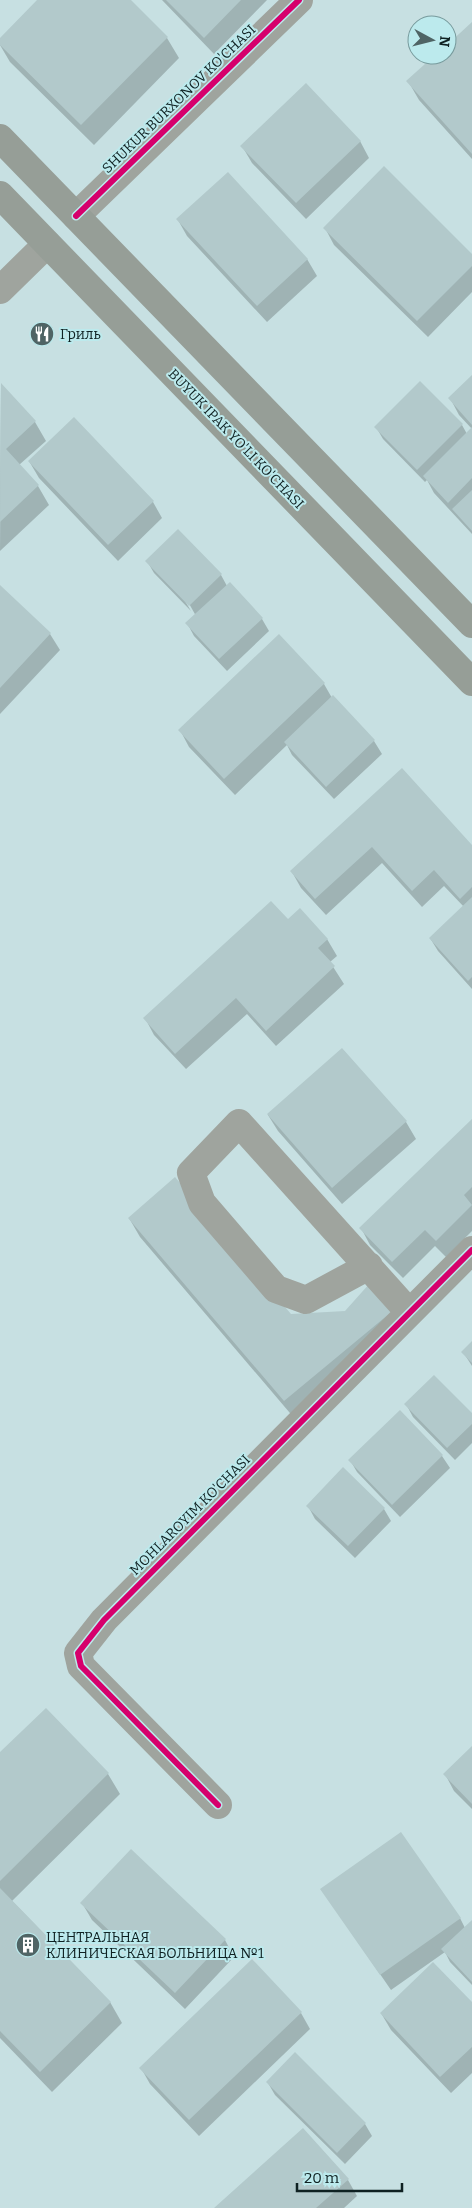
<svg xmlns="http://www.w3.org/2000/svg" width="472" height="2208" viewBox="0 0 472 2208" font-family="Bitter,serif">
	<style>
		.shadow { fill: #0003 }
		.building { fill: #b2c9cb }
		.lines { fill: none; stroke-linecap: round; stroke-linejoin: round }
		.minor { stroke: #9fa49e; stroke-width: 28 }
		.major { stroke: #969e97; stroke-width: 28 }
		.cycleway-casing { stroke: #bceaed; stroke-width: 9 }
		.cycleway { stroke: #d6006c; stroke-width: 6 }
		.labels { text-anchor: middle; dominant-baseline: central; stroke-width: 4; stroke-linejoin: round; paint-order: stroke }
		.street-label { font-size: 14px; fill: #0f2122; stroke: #bceaed }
		.poi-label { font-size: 14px; fill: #0f2122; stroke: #bceaed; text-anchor: start }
	</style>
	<rect width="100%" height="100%" fill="#c7e0e2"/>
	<path class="shadow" d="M39 0H129L167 38 179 58 94 145 10 62 0 45V40Z
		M162 0H267L214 54Z
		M472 24V159L419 100 408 81 437 55H447V46Z
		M360 141 369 158 306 219 252 163 242 146Z
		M178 220 307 259 317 276 267 322 187 236Z
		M325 228 472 256V292L428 337 334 245Z
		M472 377V534L434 493 427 480 425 482 383 439 376 427 462 425 467 434 472 429 459 415 450 398Z
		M1 385 35 422 46 441 19 465 38 486 49 505 0 551Z
		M29 461 153 502 162 518 118 561 39 478Z
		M178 531 221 575 227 586 262 619 269 631 227 671 194 636 187 623 196 616 187 600 185 601 191 611 154 573 147 561Z
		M0 586 50 634 60 650 0 714Z
		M279 636 324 684 332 698 374 741 382 754 334 799 292 755 287 745 235 795 189 747 180 730Z
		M402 770 472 847V989L438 951 430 938 464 907 444 886 422 907 382 863 326 915 301 888 292 872Z
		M288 920 327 939 337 956 330 962 344 984 276 1046 247 1014 186 1069 154 1035 145 1018Z
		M342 1049 406 1122 416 1139 342 1204 278 1131 268 1115Z
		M472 1121V1231L446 1257 435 1246 403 1278 370 1245 361 1228Z
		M129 1218 290 1316 394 1309 295 1419 140 1237Z
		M472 1343V1366L463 1352Z
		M406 1404 472 1415V1443L455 1460 413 1417Z
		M400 1412 442 1456 450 1468 400 1517 357 1472 350 1460Z
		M308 1506 384 1509 391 1521 355 1558 315 1519Z
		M46 1709 108 1774 120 1794 12 1901 110 2002 122 2023 52 2092 0 2038V1754Z
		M472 1748V1809L454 1791 445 1774Z
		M322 1890 460 1918 465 1928 472 1922V1985L450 1962 445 1952 391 1990Z
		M82 1903 225 1940 234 1957 185 2009 92 1920Z
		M472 2004V2073L451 2093 391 2030 381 2013Z
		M301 2013 310 2029 199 2136 150 2084 141 2068Z
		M268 2083 365 2124 372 2136 345 2164 275 2095Z
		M348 2180 357 2196 344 2208H216Z"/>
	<path class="building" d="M37 0H131L168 37 81 125 0 45V38Z
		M166 0H241L204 38Z
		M472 22V154L406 81 435 55H447V45Z
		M306 83 361 141 296 203 240 146Z
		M384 166 472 254V266L417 321 323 228Z
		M228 172 308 259 257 306 176 219Z
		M472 375V425L448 398Z
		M420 381 463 424 417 470 374 427Z
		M1 383 36 421 6 449 39 485 0 522Z
		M74 417 154 501 108 545 28 461Z
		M472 427V478L448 503 423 476Z
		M472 490V531L452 509Z
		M178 529 222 574 189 606 145 561Z
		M230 582 263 618 219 659 185 623Z
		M0 585 51 633 0 688Z
		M279 634 325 683 224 779 178 730Z
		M333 695 375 740 326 787 284 742Z
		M402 768 472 845V887L460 899 434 870 412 891 372 847 315 899 290 871Z
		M472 897V977L468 981 429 938Z
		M271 901 288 919 300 908 328 939 318 948 335 966 266 1031 236 998 175 1054 143 1018Z
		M342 1048 407 1121 332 1188 267 1114Z
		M472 1119V1187L464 1195 472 1205 436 1241 425 1230 392 1262 359 1228Z
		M175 1177 291 1314 345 1311 370 1283 395 1309 284 1401 128 1218Z
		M472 1341V1363L461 1352Z
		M434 1375 472 1413V1424L447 1448 404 1404Z
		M400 1410 443 1455 392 1505 348 1460Z
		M343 1467 385 1508 348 1546 306 1506Z
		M46 1708 109 1773 0 1881V1752Z
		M472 1746V1804L443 1774Z
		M401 1832 461 1918 380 1975 320 1889Z
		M131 1849 226 1939 175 1993 80 1903Z
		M0 1888 111 2002 40 2072 0 2031Z
		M472 1920V1982L441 1949Z
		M252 1959 302 2012 189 2120 139 2068Z
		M433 1962 472 2002V2047L440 2077 380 2013Z
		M295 2052 366 2123 337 2153 266 2082Z
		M303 2128 349 2179 316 2208H214Z"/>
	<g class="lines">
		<path class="minor" d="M76 216 299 0
			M0 290 47 244
			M369 1266 306 1300 276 1289 202 1203 191 1173 239 1123 409 1312
			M218 1805 81 1666 78 1653 104 1620 472 1250"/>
		<path class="major" d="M0 138 472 624
			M0 195 472 682"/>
		<g class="cycleway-casing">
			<path id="cycleway" d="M76 216 299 0
				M218 1805 81 1666 78 1653 104 1620 472 1250"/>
		</g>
		<use href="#cycleway" class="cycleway"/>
	</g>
	<defs>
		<g id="restaurant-disc" transform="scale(1.25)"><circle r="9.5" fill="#4f6465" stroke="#bceaed"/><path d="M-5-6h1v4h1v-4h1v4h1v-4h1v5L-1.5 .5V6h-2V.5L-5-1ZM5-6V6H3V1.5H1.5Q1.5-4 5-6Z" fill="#fff"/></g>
		<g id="building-disc" transform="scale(1.25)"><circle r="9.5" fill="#4f6465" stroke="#bceaed"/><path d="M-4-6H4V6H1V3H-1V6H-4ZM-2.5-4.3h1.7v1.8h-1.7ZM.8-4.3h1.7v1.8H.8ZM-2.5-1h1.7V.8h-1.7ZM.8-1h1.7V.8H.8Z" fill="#fff"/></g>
	</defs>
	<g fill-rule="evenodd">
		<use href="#restaurant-disc" x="42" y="334"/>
		<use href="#building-disc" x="28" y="1945"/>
	</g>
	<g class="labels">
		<g class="street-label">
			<text transform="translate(179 99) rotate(-44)">SHUKUR BURXONOV KO'CHASI</text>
			<text transform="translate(236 439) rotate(46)">BUYUK IPAK YO'LI KO'CHASI</text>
			<text transform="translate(190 1515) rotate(-45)">MOHLAROYIM KO'CHASI</text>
		</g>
		<g class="poi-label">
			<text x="60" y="334">Гриль</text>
			<text x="46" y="1937">ЦЕНТРАЛЬНАЯ<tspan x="46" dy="16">КЛИНИЧЕСКАЯ БОЛЬНИЦА №1</tspan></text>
		</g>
	</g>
	<g transform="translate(432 40) rotate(97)"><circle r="24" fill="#bceaed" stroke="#779a9c"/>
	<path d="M0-4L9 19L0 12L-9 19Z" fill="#4f6465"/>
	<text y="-8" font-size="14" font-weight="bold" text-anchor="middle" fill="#0f2122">N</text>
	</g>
	<path d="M297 2183v8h105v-8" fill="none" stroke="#0f2122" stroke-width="2.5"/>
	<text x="304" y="2183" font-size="15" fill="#0f2122" stroke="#bceaed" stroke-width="4" paint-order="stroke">20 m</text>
</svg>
